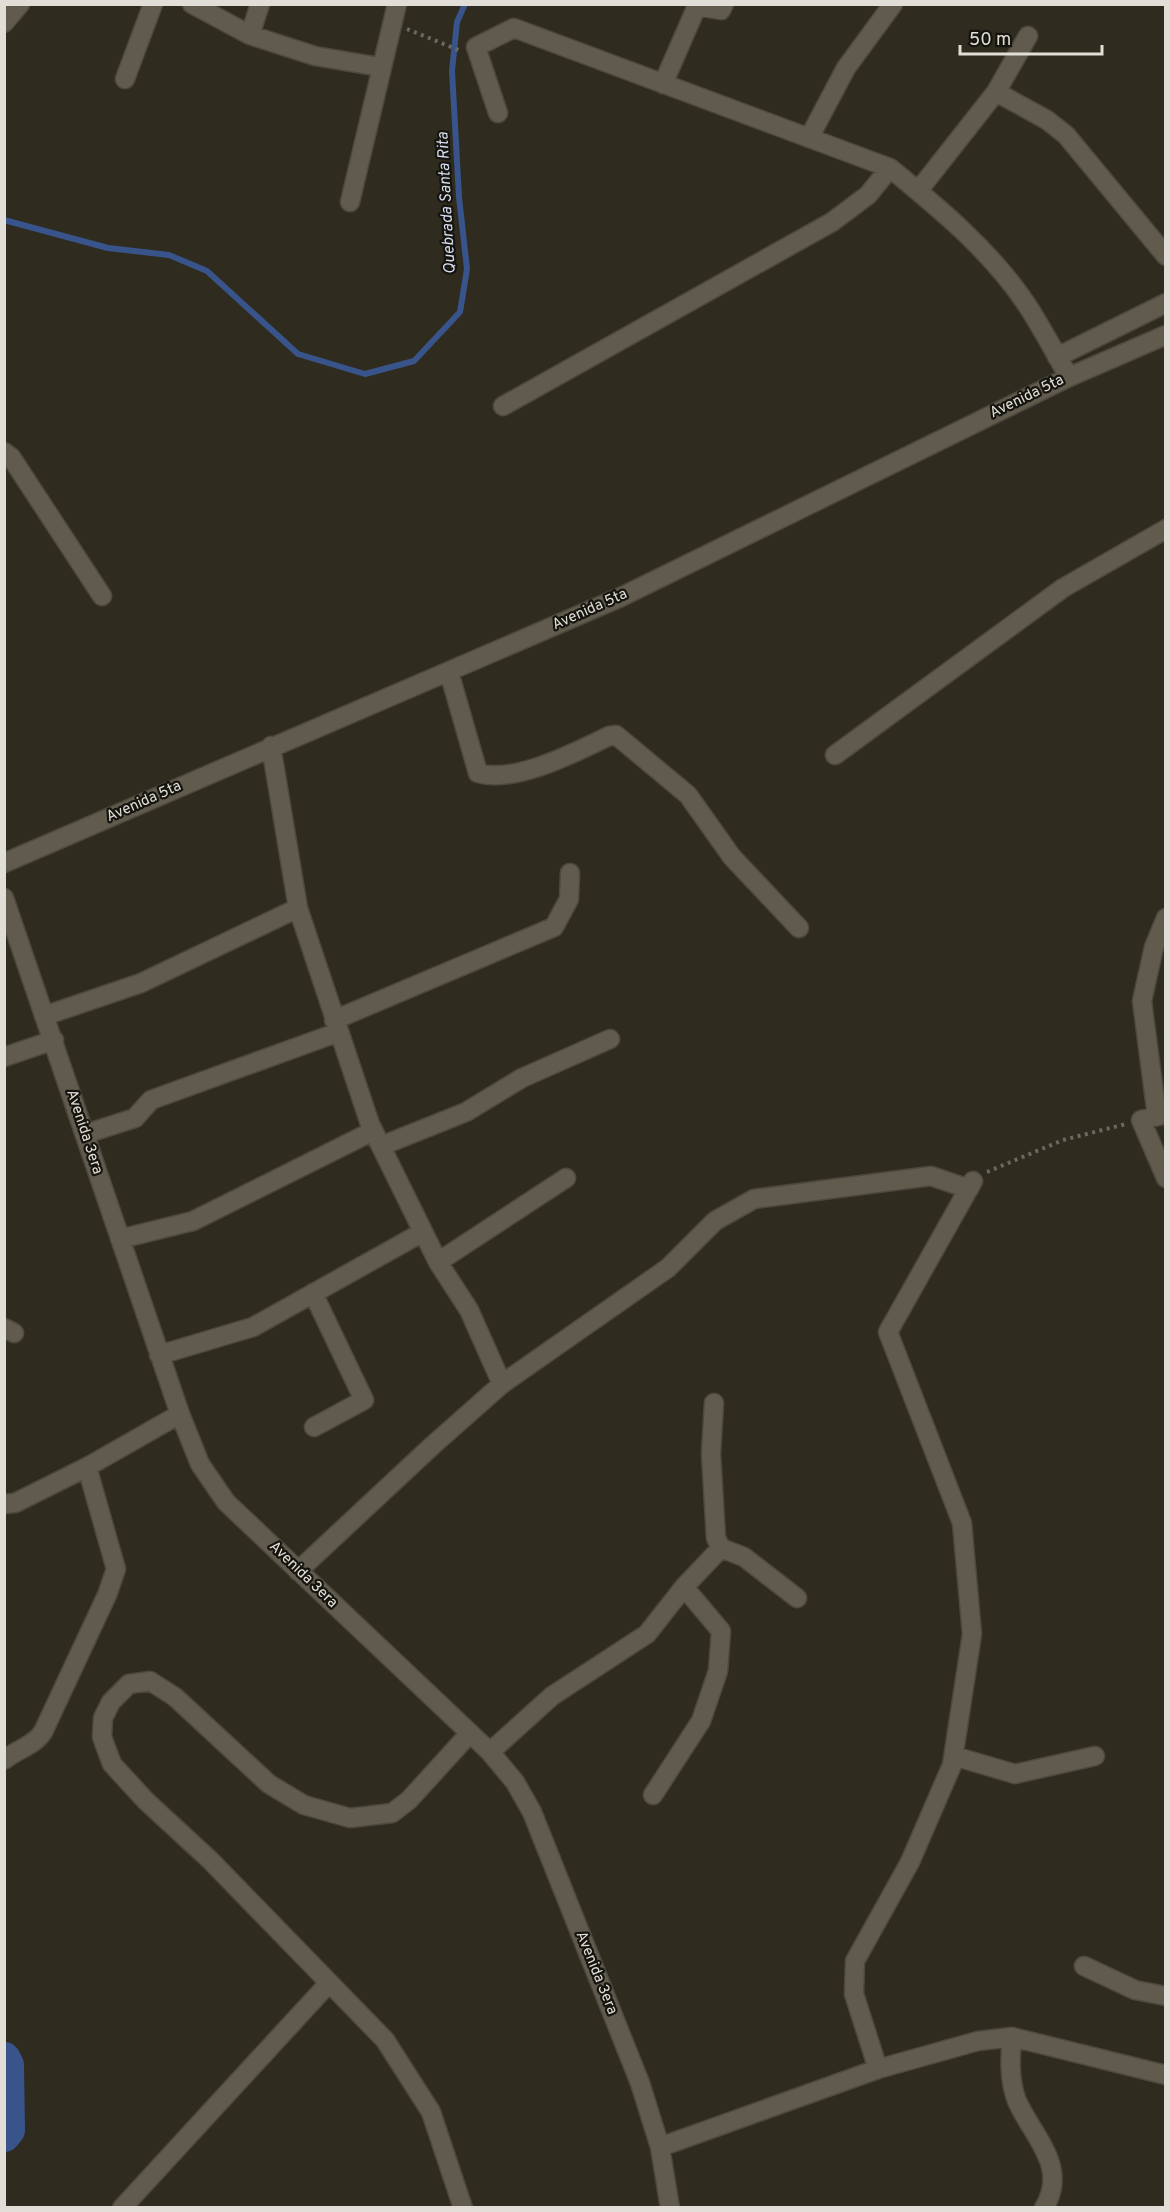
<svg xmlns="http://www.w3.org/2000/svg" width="1170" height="2212" viewBox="0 0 1170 2212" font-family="Overpass,sans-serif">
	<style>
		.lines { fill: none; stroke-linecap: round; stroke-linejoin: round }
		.stream { stroke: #38548a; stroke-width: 6 }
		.river { stroke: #38548a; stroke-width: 34 }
		.minor-casing { stroke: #4c483e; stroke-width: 21 }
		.path { stroke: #6b685d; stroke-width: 4; stroke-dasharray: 3 4.5; stroke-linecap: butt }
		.minor { stroke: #605b4d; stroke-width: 18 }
		.labels { text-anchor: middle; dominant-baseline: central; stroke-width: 4.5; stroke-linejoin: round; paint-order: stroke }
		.street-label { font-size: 15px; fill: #e0ded6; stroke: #16140e }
		.water-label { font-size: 16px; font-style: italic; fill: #d5deef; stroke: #16140e }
	</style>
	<rect width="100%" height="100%" fill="#2f2b1f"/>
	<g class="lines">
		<path class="stream" d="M4 220 108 248 169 255 207 271 298 354 365 374 414 361 460 312 467 269 459 197 452 71 457 22 465 4"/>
		<path class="river" d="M4 2059 7 2065 8 2130 4 2135"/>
		<g class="minor-casing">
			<path id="minor" d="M192 4 250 35 315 56 380 67
				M4 23 20 4
				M250 35 260 4
				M125 79 153 4
				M663 84 697 6 721 10 724 4
				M996 92 1047 120 1066 135 1166 256
				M498 113 476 47 514 28 890 168C939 208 991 251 1027 305 1042 328 1055 353 1069 377
				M809 138 846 68 893 4
				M918 191 996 92 1028 36
				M350 202 397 4
				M1057 357 1166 303
				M503 406 832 222 868 195 890 168
				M4 452 11 457 102 596
				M449 672 478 773C515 784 576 752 609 736L616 735 688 795 732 857 799 928
				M271 746 298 908 370 1124 438 1262 469 1310 502 1384
				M835 755 1063 588 1166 529
				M4 863 621 597 1069 377 1166 335
				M4 898 180 1414 200 1464 226 1502 490 1752 515 1782 532 1812 640 2083 660 2147 670 2208
				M44 1016 141 983 298 908
				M334 1020 554 927 569 899 570 873
				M4 1057 54 1040
				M1166 1114 1141 1120 1166 1178
				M1157 1116 1142 1001 1154 947 1166 918
				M85 1134 135 1118 151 1100 339 1032
				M381 1146 466 1112 522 1078 610 1039
				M120 1239 193 1221 373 1131
				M438 1262 566 1178
				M313 1293 364 1400 314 1427
				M4 1328 14 1333
				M159 1355 253 1327 423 1232
				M714 1403 711 1454 716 1538 721 1548 744 1557 797 1598
				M4 1504 15 1503 87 1467 180 1414
				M298 1571 433 1445 502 1384 668 1268 715 1221 754 1199 931 1176 969 1189
				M490 1752 552 1696 647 1634 684 1587 721 1548
				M954 1756 1015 1774 1095 1756
				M4 1760C17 1749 34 1746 43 1732L107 1595 116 1569 87 1467
				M653 1795 701 1721 718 1671 721 1631 684 1587
				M1084 1966 1135 1990 1166 1996
				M1012 2037C1010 2058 1009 2081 1017 2101 1033 2137 1069 2167 1044 2208
				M878 2069 854 1994 855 1961 910 1862 952 1765 972 1634 962 1523 888 1332 973 1181
				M660 2147 878 2069 978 2041 1012 2037 1166 2075
				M122 2208 329 1983
				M463 2208 431 2112 385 2040 210 1860 146 1801 112 1764 102 1737 103 1718 111 1702 129 1684 150 1681 175 1697 269 1784 304 1805 350 1818 392 1813 409 1800 470 1733"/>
		</g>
		<path class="path" d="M407 29 461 51
			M987 1172 1063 1140 1126 1124"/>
		<use href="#minor" class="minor"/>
	</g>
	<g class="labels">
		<g class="street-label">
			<text transform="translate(1027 397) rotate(-26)">Avenida 5ta</text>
			<text transform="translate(590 610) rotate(-24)">Avenida 5ta</text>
			<text transform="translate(144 802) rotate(-24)">Avenida 5ta</text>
			<text transform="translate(84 1132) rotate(72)">Avenida 3era</text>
			<text transform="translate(303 1575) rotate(44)">Avenida 3era</text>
			<text transform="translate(596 1973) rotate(68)">Avenida 3era</text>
		</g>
		<g class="water-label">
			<text transform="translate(447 203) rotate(-93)">Quebrada Santa Rita</text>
		</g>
	</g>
	<rect width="1170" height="2212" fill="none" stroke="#e0ded6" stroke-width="12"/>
	<path d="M960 45v9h142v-9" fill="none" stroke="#e0ded6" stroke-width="3"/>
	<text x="969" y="45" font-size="18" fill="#e0ded6" stroke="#16140e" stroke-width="4.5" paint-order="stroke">50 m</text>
</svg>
